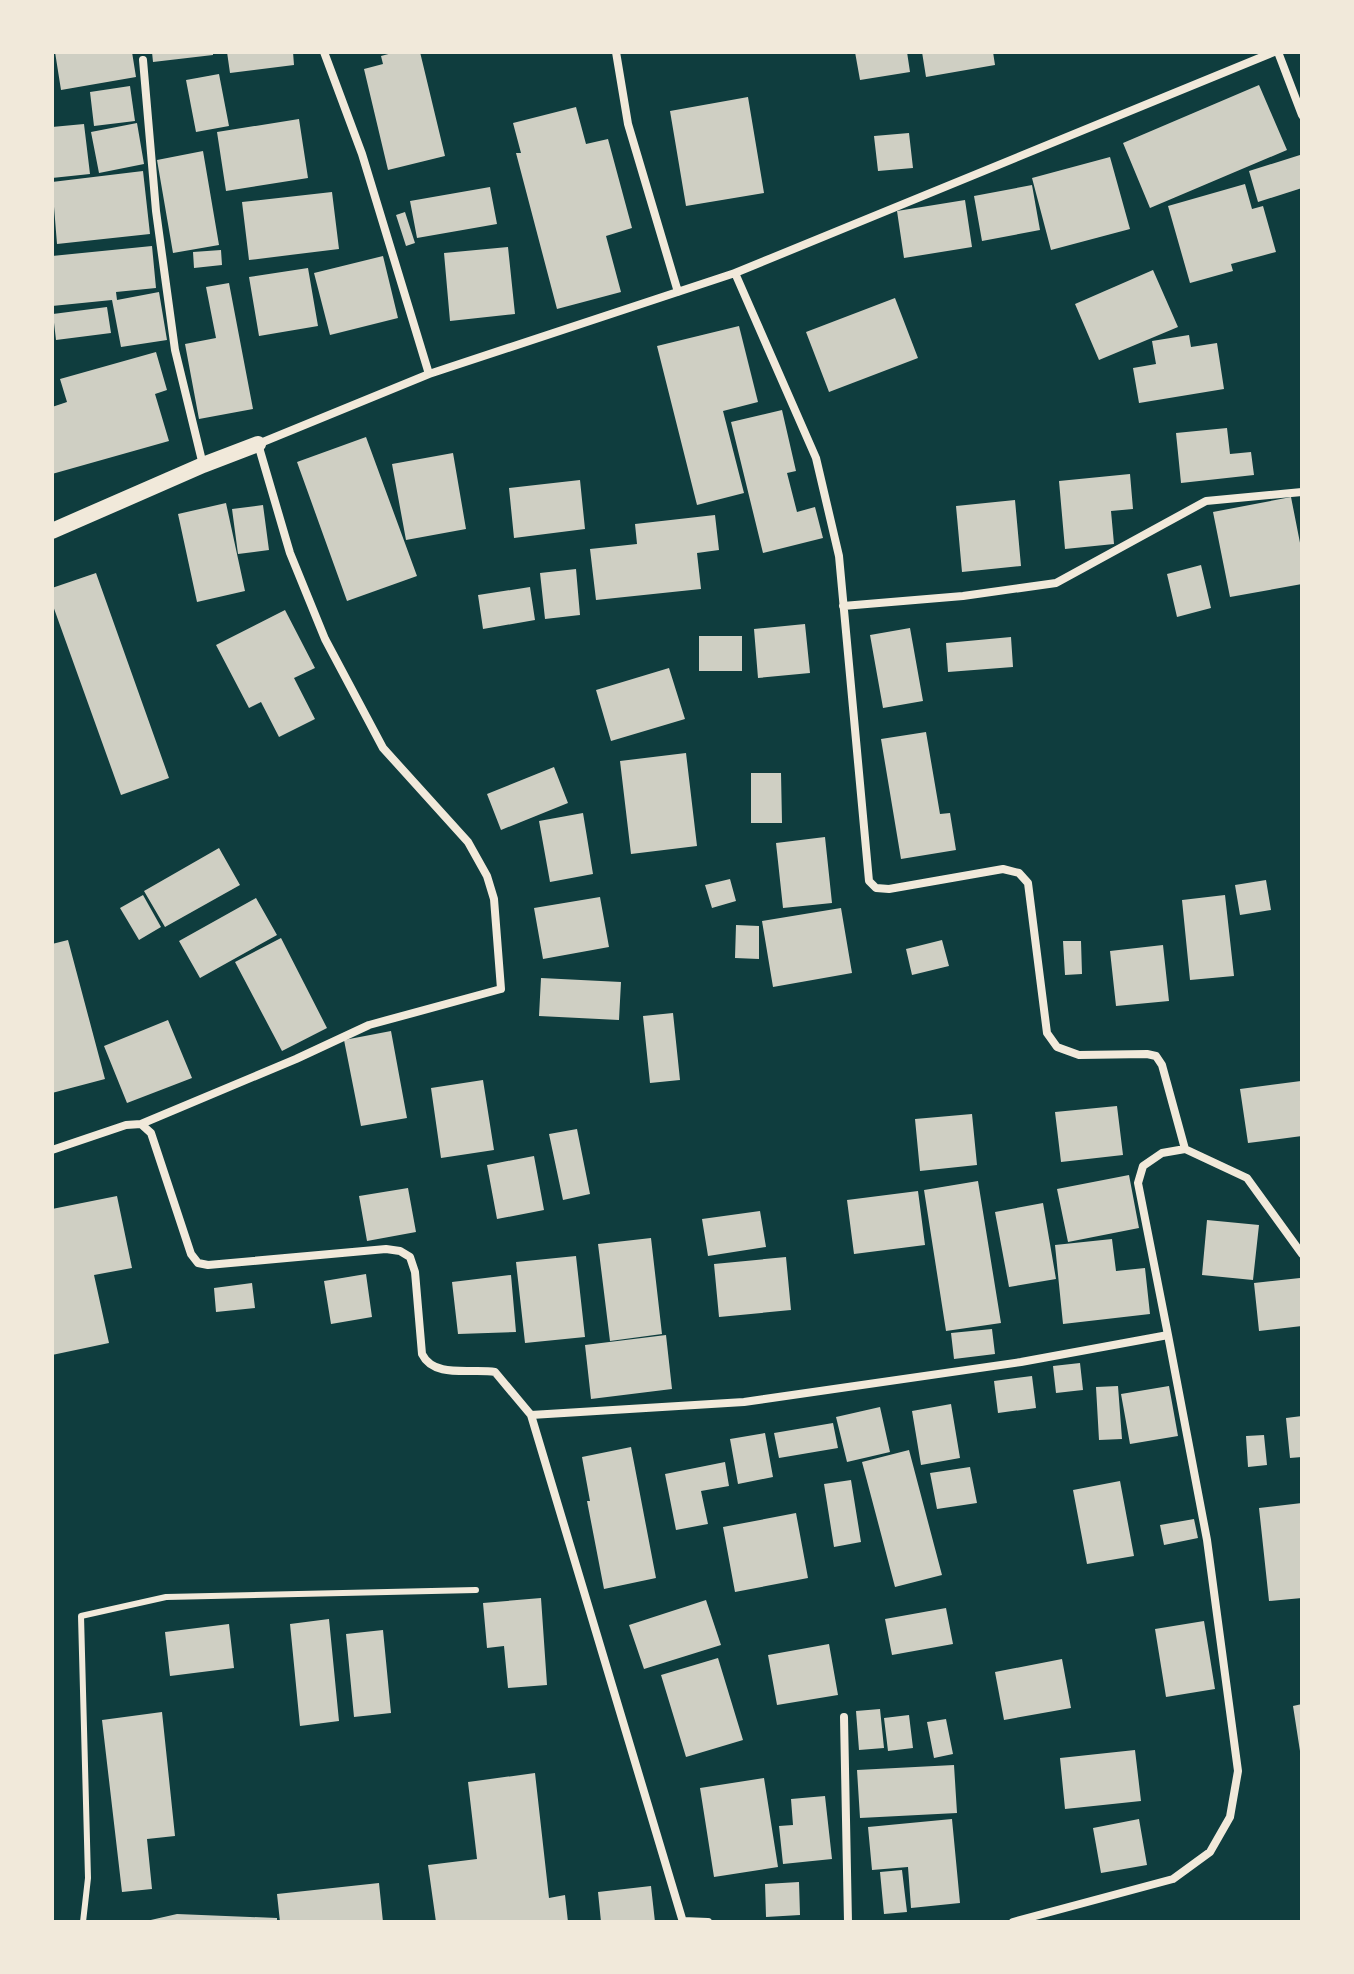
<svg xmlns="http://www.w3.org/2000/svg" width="1354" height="1974" viewBox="0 0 1354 1974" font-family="Mulish,sans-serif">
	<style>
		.building { fill: #cfcfc3 }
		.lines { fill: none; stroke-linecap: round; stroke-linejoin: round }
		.service { stroke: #f1e9da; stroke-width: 6 }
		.minor { stroke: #f1e9da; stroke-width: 8 }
		.secondary { stroke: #f1e9da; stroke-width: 16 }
	</style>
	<rect width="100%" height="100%" fill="#0f3d3e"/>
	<path class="building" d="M55 52H132L136 77 61 90Z
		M152 52H213V55L153 62Z
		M227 52H293L294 65 230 73Z
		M396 52H420L445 156 388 170 364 69 383 64 381 56Z
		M855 52H907L910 72 860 80Z
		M922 52H993L995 65 926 77Z
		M219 74 229 126 196 132 186 80Z
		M1259 85 1287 150 1150 208 1123 143Z
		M130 86 135 121 94 126 90 92Z
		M748 97 764 193 686 206 670 111Z
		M576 107 586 144 608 139 632 228 606 236 621 292 557 309 516 153H521L513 123Z
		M299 119 308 178 226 191 217 132Z
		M137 123 144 164 99 173 91 132Z
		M84 124 90 174 52 178V127Z
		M909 133 913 168 878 171 874 136Z
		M203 151 219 245 173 253 157 160Z
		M1300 155 1302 188 1258 202 1249 171Z
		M1110 157 1130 229 1051 250 1032 178Z
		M143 171 150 234 57 244 52 182Z
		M1245 184 1252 209 1263 206 1276 252 1231 264 1233 271 1190 283 1168 206Z
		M1032 185 1040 230 982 241 974 196Z
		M490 187 497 224 417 238 410 201Z
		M332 192 339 249 249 260 242 202Z
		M965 200 972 247 904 258 897 211Z
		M405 212 415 243 406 246 396 215Z
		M152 246 156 288 116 292 117 300 159 292 167 340 121 347 112 300 52 306V256Z
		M508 247 515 314 450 321 444 253Z
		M221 250 222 265 194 268 193 252Z
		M383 256 398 318 330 335 314 273Z
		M308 268 318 326 259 336 249 277Z
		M1153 270 1178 327 1099 360 1075 304Z
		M229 283 253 409 199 419 185 344 216 338 206 287Z
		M895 298 918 358 829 392 806 332Z
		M107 307 111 333 56 340 53 314Z
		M739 326 758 402 723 411 744 493 697 505 657 346Z
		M1189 335 1191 347 1217 343 1224 389 1139 403 1133 368 1156 364 1152 341Z
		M156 352 167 390 155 394 169 441 52 474V407L67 402 60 379Z
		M782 410 796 471 787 473 797 512 815 507 823 538 763 553 731 422Z
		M1227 428 1230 454 1251 452 1254 475 1181 483 1176 433Z
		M366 437 417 576 347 601 297 462Z
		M453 453 466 529 406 540 392 464Z
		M1130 474 1133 509 1111 511 1114 544 1065 549 1059 481Z
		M580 480 585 529 514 538 509 488Z
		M1291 497 1302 553V584L1230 597 1213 512Z
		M1015 500 1021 566 962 572 956 506Z
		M226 503 245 591 197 602 178 514Z
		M263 505 269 550 238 554 232 509Z
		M715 515 719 550 697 553 701 589 596 600 590 549 637 544 635 524Z
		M1201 565 1211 608 1177 617 1167 574Z
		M576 569 580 615 545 619 540 573Z
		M96 573 169 778 121 795 52 603V588Z
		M530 587 535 620 483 629 478 595Z
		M285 610 315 668 294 678 315 719 279 737 261 702 249 708 216 645Z
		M805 624 810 673 758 678 754 629Z
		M910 628 923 701 883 708 870 635Z
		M699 636H742V671H699Z
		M1011 637 1013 667 948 672 946 643Z
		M669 668 685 719 611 741 596 690Z
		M926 732 940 814 950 813 956 850 901 859 881 739Z
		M686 753 697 846 631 854 620 761Z
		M554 767 568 803 501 830 487 794Z
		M751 773H781L782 823H751Z
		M583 813 593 874 550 882 539 821Z
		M825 837 832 903 783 908 776 843Z
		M219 848 240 885 165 927 144 891Z
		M730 879 736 901 712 908 705 885Z
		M1266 880 1271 910 1240 915 1235 885Z
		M143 895 161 927 139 940 120 908Z
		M1225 895 1234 976 1190 980 1182 900Z
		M600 897 609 947 543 959 534 908Z
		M256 898 277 935 200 978 179 941Z
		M841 908 852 973 773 987 762 921Z
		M736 925 759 926V959L735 958Z
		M281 938 327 1028 282 1051 235 962Z
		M68 940 105 1079 52 1093V944Z
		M942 940 949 966 912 975 906 949Z
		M1063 941H1081L1082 974 1065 975Z
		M1163 945 1169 1001 1116 1006 1110 951Z
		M541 978 621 982 619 1020 539 1016Z
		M673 1013 680 1080 650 1083 643 1016Z
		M168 1020 192 1078 127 1103 104 1046Z
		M391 1031 407 1118 361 1126 344 1040Z
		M483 1080 494 1150 441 1158 431 1088Z
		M1301 1081 1302 1136 1248 1143 1240 1089Z
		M1117 1106 1123 1155 1061 1162 1055 1112Z
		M972 1114 977 1165 920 1171 915 1119Z
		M577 1129 590 1194 563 1200 549 1134Z
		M534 1156 544 1210 497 1219 487 1165Z
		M1129 1175 1139 1228 1068 1242 1057 1189Z
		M978 1181 1001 1323 946 1331 924 1190Z
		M408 1188 416 1232 367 1241 359 1196Z
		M918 1191 925 1245 854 1254 847 1200Z
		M117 1196 132 1268 94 1275 109 1343 52 1355V1209Z
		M1043 1203 1056 1279 1009 1287 995 1212Z
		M760 1211 766 1247 708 1256 702 1219Z
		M1207 1220 1259 1225 1253 1280 1202 1275Z
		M651 1238 662 1334 610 1341 598 1244Z
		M1112 1239 1116 1271 1145 1268 1150 1314 1063 1324 1055 1245Z
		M576 1256 585 1337 525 1343 516 1262Z
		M786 1257 791 1310 719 1317 714 1264Z
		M366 1274 372 1317 331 1324 324 1281Z
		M511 1275 516 1332 458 1334 452 1282Z
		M1300 1278 1302 1326 1259 1331 1254 1283Z
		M252 1283 255 1308 216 1312 214 1288Z
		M992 1329 995 1354 954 1359 951 1333Z
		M666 1335 672 1389 591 1399 585 1345Z
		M1080 1363 1083 1390 1056 1393 1053 1366Z
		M1032 1376 1036 1408 998 1413 994 1381Z
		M1118 1386 1122 1439 1099 1440 1096 1387Z
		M1169 1386 1178 1436 1130 1444 1121 1394Z
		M951 1404 960 1458 921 1465 912 1411Z
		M880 1407 890 1452 847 1462 836 1417Z
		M1302 1416V1457L1290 1458 1286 1418Z
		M833 1423 838 1448 779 1458 774 1433Z
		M765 1433 773 1477 738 1484 730 1439Z
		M1264 1435 1267 1465 1248 1467 1246 1436Z
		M631 1447 656 1578 604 1589 587 1501H590L582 1457Z
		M909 1450 942 1575 895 1587 862 1462Z
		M725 1462 729 1486 701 1491 708 1524 676 1530 665 1474Z
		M970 1467 977 1503 937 1509 930 1473Z
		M851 1480 861 1542 834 1547 824 1484Z
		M1120 1481 1134 1556 1087 1564 1073 1490Z
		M1302 1503V1598L1269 1601 1259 1508Z
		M796 1513 808 1578 735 1592 723 1527Z
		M1194 1519 1198 1538 1164 1545 1160 1525Z
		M541 1598 547 1685 508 1688 504 1646 487 1648 483 1603Z
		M706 1600 721 1645 644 1669 629 1625Z
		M946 1608 953 1644 892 1655 885 1619Z
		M329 1619 339 1721 300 1726 290 1624Z
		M1204 1621 1215 1689 1166 1697 1155 1629Z
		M229 1624 234 1668 170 1676 165 1632Z
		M383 1630 391 1713 354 1717 346 1634Z
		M829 1644 838 1695 777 1705 768 1655Z
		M718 1658 743 1740 686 1757 661 1675Z
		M1062 1659 1071 1708 1004 1720 995 1672Z
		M1302 1704V1751H1300L1293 1706Z
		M880 1709 884 1748 859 1750 856 1711Z
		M162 1712 175 1836 147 1839 152 1889 122 1892 102 1720Z
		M909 1715 913 1748 888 1751 884 1718Z
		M946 1719 953 1754 934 1758 927 1722Z
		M1135 1750 1141 1801 1065 1809 1060 1758Z
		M954 1765 957 1813 860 1818 857 1770Z
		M535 1773 549 1898 565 1895 568 1922H436L428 1865 477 1859 468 1782Z
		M764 1778 778 1867 714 1877 700 1788Z
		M825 1796 832 1859 783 1864 779 1826 793 1825 791 1799Z
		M952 1819 960 1903 911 1908 908 1867 872 1870 868 1827Z
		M1139 1819 1147 1865 1101 1873 1093 1828Z
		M902 1870 907 1912 884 1914 880 1872Z
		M799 1882 800 1915 766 1917 765 1884Z
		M379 1883 383 1922H280L277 1894Z
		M651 1886 655 1922H601L598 1892Z
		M177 1914 277 1918V1922H142Z"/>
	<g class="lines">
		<path class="service" d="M83 1922 88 1878 81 1616 166 1597 476 1590"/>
		<path class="minor" d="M324 52 362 154 429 374
			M616 52 628 124 678 292
			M1278 52 1302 115
			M143 60 156 211 175 350 203 465
			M735 273 816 458 839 556 869 881 876 888 889 889 1003 869 1019 873 1028 883 1047 1033 1057 1047 1079 1055 1147 1054 1156 1056 1162 1065 1185 1149
			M843 606 963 596 1056 583 1206 501 1302 492
			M141 1124 296 1059 369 1025 501 989 494 899 487 876 468 842 383 748 325 639 290 553 258 444 429 374 735 273 1274 52
			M52 1150 126 1125 141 1124 151 1133 191 1254 198 1263 208 1265 386 1249 400 1251 410 1257 415 1272 422 1354C434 1379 472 1368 495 1372L531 1415
			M844 1717 848 1922
			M683 1921 708 1922
			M683 1922 531 1415 744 1402 1021 1362 1168 1335 1138 1183 1143 1166 1162 1153 1185 1149 1247 1178 1302 1254
			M1013 1922 1173 1879 1210 1852 1230 1817 1238 1771 1207 1540 1168 1335"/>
		<path class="secondary" d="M52 531 203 465 258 444"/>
	</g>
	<rect width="1354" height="1974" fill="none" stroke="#f1e9da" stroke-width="108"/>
</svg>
